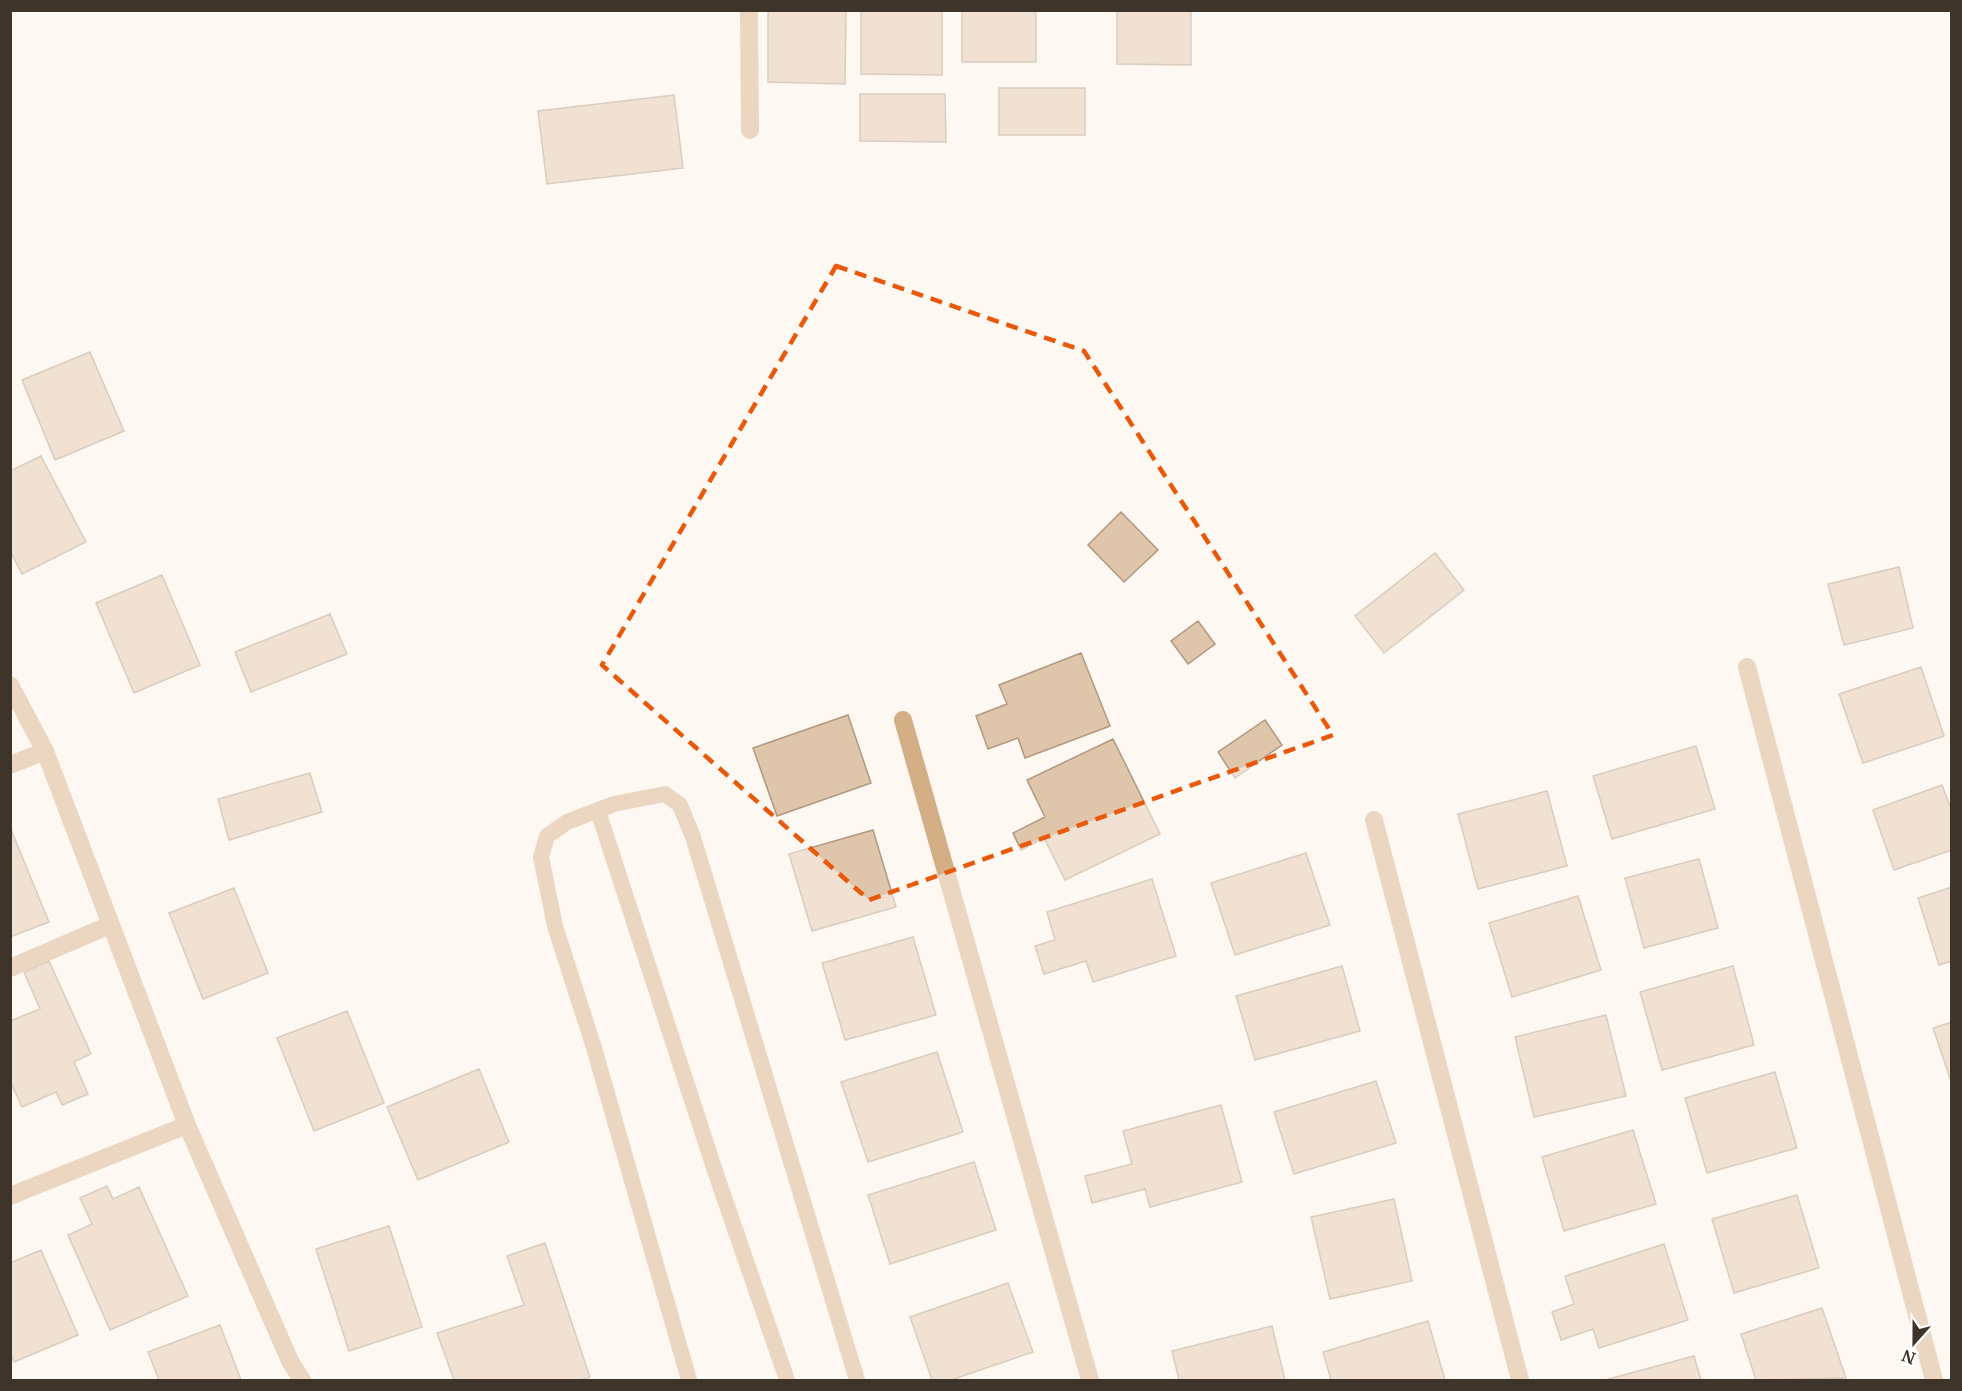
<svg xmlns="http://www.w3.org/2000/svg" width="1962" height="1391" viewBox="0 0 1962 1391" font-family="Merriweather,serif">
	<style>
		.building { fill: #dfc5aa; stroke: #b1997f; stroke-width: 1.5 }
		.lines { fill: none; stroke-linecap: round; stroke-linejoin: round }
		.lane { stroke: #d4ae85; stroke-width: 16 }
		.street { stroke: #d4ae85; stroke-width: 18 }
		.marked { fill: none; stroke: #e8590c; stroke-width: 4.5; stroke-dasharray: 12 8; stroke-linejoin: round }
	</style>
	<rect width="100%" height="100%" fill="#fef8f3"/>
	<path class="building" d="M768 10H846L845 84 768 82Z
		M861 10H942V75L861 74Z
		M962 10H1036V62H962Z
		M1117 10H1191V65L1117 64Z
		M999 88H1085V135H999Z
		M860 94H945L946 142 860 141Z
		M674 95 683 168 547 184 538 111Z
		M90 352 124 431 55 460 22 380Z
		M41 456 86 542 22 574 10 551V471Z
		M1121 512 1158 550 1124 582 1088 545Z
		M1435 553 1464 590 1384 653 1355 616Z
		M1899 567 1913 628 1844 645 1828 584Z
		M162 575 200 665 134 693 96 603Z
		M330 614 347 654 251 692 235 652Z
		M1198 621 1215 644 1188 664 1171 641Z
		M1081 653 1110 726 1025 758 1018 738 988 749 976 716 1007 704 999 685Z
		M1921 667 1944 736 1863 763 1839 694Z
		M848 715 871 783 777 816 753 748Z
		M1265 720 1282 745 1235 778 1218 752Z
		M1113 739 1160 834 1065 880 1044 838 1021 850 1013 833 1045 817 1027 780Z
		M1696 746 1715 809 1612 839 1593 776Z
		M310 773 322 812 229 840 218 799Z
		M1942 785 1952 811V850L1894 870 1873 810Z
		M1547 791 1567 866 1478 889 1458 814Z
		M10 827 49 922 10 937Z
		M873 830 896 907 812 931 789 854Z
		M1306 853 1330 925 1235 955 1211 883Z
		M1699 859 1718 928 1644 948 1625 878Z
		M1152 879 1176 956 1093 982 1086 961 1044 974 1035 946 1055 940 1047 912Z
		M1952 887V961L1939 965 1918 898Z
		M234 888 268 973 203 999 169 913Z
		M1578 896 1601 970 1512 997 1489 923Z
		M913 937 936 1015 845 1040 822 963Z
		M49 961 91 1054 74 1062 88 1094 62 1105 56 1092 22 1107 10 1081V1021L40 1009 24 972Z
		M1342 966 1360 1031 1255 1060 1236 996Z
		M1733 966 1754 1045 1662 1070 1640 992Z
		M347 1011 384 1103 314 1131 277 1038Z
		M1606 1015 1626 1096 1534 1117 1515 1037Z
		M1952 1022V1084L1933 1028Z
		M937 1052 963 1132 868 1162 841 1082Z
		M479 1069 509 1142 418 1180 387 1107Z
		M1775 1072 1797 1148 1707 1173 1685 1098Z
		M1376 1081 1396 1143 1294 1174 1274 1112Z
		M1221 1105 1242 1182 1150 1207 1145 1189 1092 1203 1085 1176 1132 1164 1123 1131Z
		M1633 1130 1656 1204 1564 1231 1542 1157Z
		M974 1162 996 1230 890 1264 868 1195Z
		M107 1186 113 1199 139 1187 188 1296 110 1330 68 1235 92 1224 80 1198Z
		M1797 1195 1819 1268 1734 1293 1712 1219Z
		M1394 1199 1412 1281 1330 1299 1311 1217Z
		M389 1226 422 1327 349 1351 316 1249Z
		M545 1243 590 1377 580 1380H454L437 1333 524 1305 507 1256Z
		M1664 1244 1688 1320 1599 1348 1593 1329 1561 1340 1552 1312 1574 1304 1565 1276Z
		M41 1250 78 1335 14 1362 10 1354V1263Z
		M1008 1283 1033 1352 951 1380H932L910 1317Z
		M1822 1308 1846 1378 1756 1380 1741 1334Z
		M1428 1321 1445 1380H1331L1323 1352Z
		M220 1325 241 1380H159L148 1352Z
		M1272 1326 1285 1380H1179L1172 1351Z
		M1694 1356 1701 1380H1605Z"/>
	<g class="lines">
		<path class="lane" d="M598 811 715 1171 787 1380
			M689 1380 594 1048 555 926 541 857 547 836 567 822 614 804 665 794 680 805 693 837 857 1380"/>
		<path class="street" d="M749 10 750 130
			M1747 667 1934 1380
			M10 685 45 751 187 1125 290 1361 302 1380
			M903 720 1090 1380
			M10 765 45 751
			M1374 820 1520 1380
			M10 968 110 925
			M10 1196 187 1125"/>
	</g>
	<path d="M0 0H1962V1391H0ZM836 266 1084 351 1333 735 869 900 602 665Z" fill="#fef8f3" fill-opacity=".55" fill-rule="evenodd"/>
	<path class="marked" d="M836 266 1084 351 1333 735 869 900 602 665Z"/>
	<rect width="1962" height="1391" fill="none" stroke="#3f342a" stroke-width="24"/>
	<g transform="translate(1914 1343) rotate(201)" stroke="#ffffff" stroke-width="4.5" paint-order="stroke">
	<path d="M0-4.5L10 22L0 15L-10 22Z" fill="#3f342a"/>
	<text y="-9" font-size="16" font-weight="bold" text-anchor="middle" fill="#3f342a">N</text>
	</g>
</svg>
